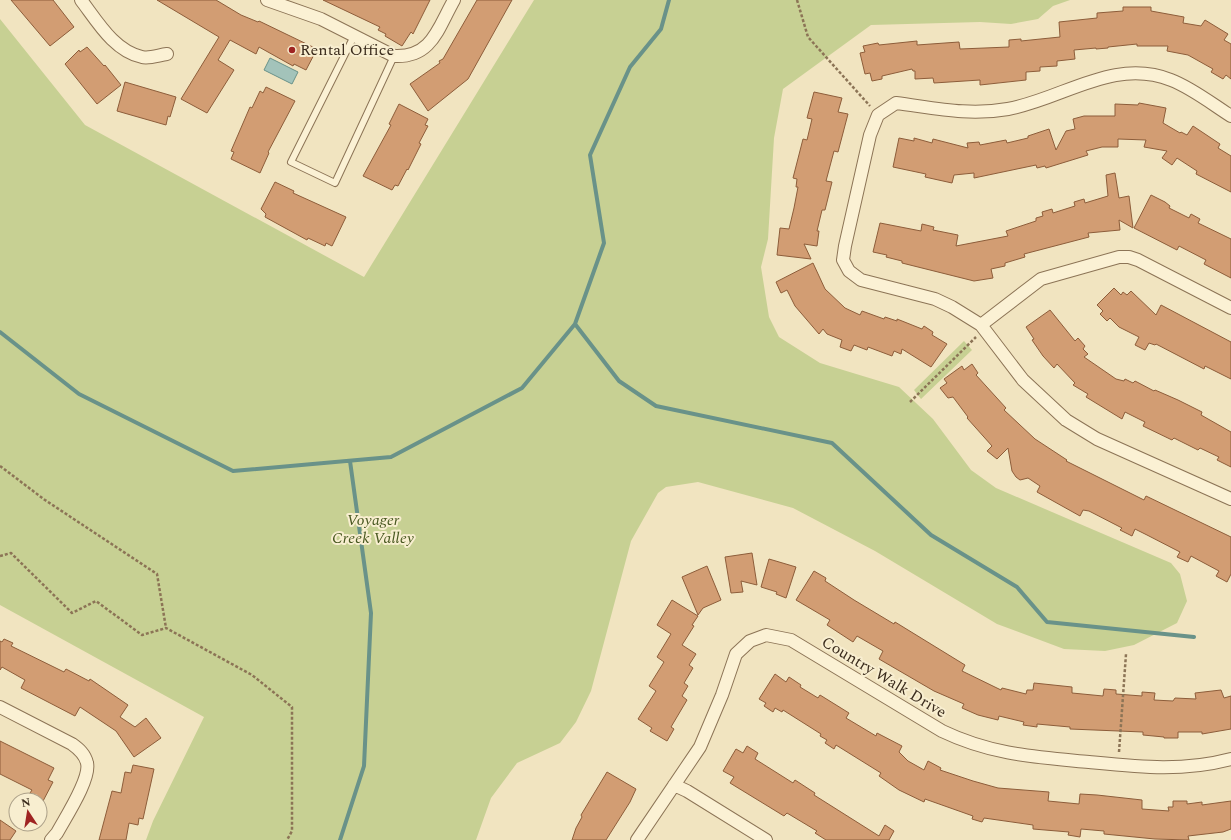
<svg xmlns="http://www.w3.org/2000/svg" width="1231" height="840" viewBox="0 0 1231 840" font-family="Spectral,serif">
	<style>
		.green { fill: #c7d093 }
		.water { fill: #a3c3ba; stroke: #699289 }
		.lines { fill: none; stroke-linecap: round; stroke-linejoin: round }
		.stream { stroke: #699289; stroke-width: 4 }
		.building { fill: #d29d73; stroke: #8d5d3a }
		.service-casing { stroke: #8c7456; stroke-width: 8 }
		.minor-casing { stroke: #8c7456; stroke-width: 14 }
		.path { stroke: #8c7456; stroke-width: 2.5; stroke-dasharray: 3 2; stroke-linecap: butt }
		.service { stroke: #fbf1d4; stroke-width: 6 }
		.minor { stroke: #fbf1d4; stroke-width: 12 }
		.poi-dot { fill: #9f2422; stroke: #f8eed0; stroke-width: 1.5 }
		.labels { text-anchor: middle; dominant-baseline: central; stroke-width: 4; stroke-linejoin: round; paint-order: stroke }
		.poi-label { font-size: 16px; fill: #3a2b1c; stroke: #f8eed0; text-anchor: start }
		.park-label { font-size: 16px; font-style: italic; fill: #495821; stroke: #f8eed0 }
		.street-label { font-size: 16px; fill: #3a2b1c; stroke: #f8eed0 }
	</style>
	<rect width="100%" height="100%" fill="#f1e4c0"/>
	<path class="green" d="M534 0H1070L1053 6 1038 19 1011 24 980 22 871 25 783 89 774 138 768 239 761 267 769 317 779 337 820 363 899 387 933 419 971 470 996 488 1171 563 1180 574 1187 601 1177 623 1134 645 1105 651 1064 649 997 624 875 551 793 508 698 482 666 487 658 493 631 541 591 691 576 722 560 743 517 763 491 798 476 840H146L153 821 204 717 0 605V19L85 125 364 277Z
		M964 341 972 350 921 399 914 390Z"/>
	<path class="water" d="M270 58 298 72 292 84 264 70Z"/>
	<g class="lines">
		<path class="stream" d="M575 324 619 381 656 406 832 443 931 535 1017 587 1047 622 1194 637
			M0 332 79 394 233 471 391 457 522 388 575 324 604 243 590 155 630 67 661 29 669 0
			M340 840 364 766 371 613 350 461"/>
	</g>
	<path class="building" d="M11 0H53L74 27 50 46Z
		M157 0H216L241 15 258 22 259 21 317 49 306 70 294 64 293 66 259 47 256 54 230 40 218 60 234 70 207 113 181 99 219 37Z
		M323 0H430L413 34 411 32 402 46 385 36 386 34 378 30 380 27Z
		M477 0H512L468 79 428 111 410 84 440 63 439 61 443 59Z
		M1123 7H1151V11L1184 17 1183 23 1201 26 1205 20 1228 34 1224 40 1231 44V79L1226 75 1223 79 1211 72 1213 69 1188 55 1167 51 1168 46H1137V44L1108 47V48L1096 49V48L1074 50 1075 59 1057 61V66L1040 67V71L1026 72V80L980 85V80L934 83 933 78 915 79V71H913L912 69 882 76V79L872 81 870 73 865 74 860 53 865 52 863 46 878 43 879 45 917 41V45L959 42 960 49 1009 47V40L1021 39V41L1060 37 1059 22 1097 18V13L1123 11Z
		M87 47 104 66 105 65 121 85 97 104 65 64 79 50 80 52Z
		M125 82 176 97 170 117 168 116 166 125 117 111Z
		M266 87 295 101 268 152 269 153 260 173 231 159 234 152 231 151 250 107 252 108 260 91 263 93Z
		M814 92 842 98 838 112 848 114 838 152 834 151 826 181 832 182 825 210H822L817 231H819L817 246 804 244 811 259 777 255 780 228 789 229 794 208 798 187H796L797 179 793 178 803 139 807 140 812 119 807 118Z
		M1139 103 1166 108 1163 123 1180 133 1181 132 1187 135 1193 126 1220 144 1218 148 1231 156V192L1196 174 1197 171 1177 158 1172 165 1162 158 1167 151 1144 147 1146 140 1118 139V147H1102L1086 151 1088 155 1046 168 1045 166 1037 168 1036 165 974 178V173L954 175 952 183 925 177 926 174 893 167 899 138 914 141V138L932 143 933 139 968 148 967 143 979 142 980 145 1006 140 1007 143 1028 138V136L1049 129 1056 150 1066 131 1075 129 1073 119 1084 116H1115V104L1138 105Z
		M399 104 428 119 425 125 428 126 419 143 421 144 408 170 407 169 398 186 395 185 392 190 363 176 391 125 389 124Z
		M1115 173 1119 198 1129 196 1133 228 1119 220 1120 230 1088 233 1089 237 1024 254 1025 257 1005 263V266L991 269 993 278 974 281 902 263V261L886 257 887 255 873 252 880 223 921 231 922 224 934 227 933 230 958 235 956 246 1008 236 1006 231 1036 221V218L1043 216 1042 212 1052 209 1053 213 1075 206 1074 202 1084 199 1085 203 1108 196 1106 175Z
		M275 182 294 191 293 193 346 217 332 246 326 243 325 246 308 238 307 240 265 217 266 214 261 209Z
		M1151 195 1165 202 1170 206 1169 208 1189 218 1191 214 1200 219 1198 223 1231 239V278L1204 264 1206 260 1179 246 1177 250 1134 228Z
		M813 263 825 289 845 308 860 315 862 311 884 319 885 317 897 321V319L922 329 924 326 933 332 932 335 947 344 931 367 902 349 901 354 894 351 892 356 868 347 867 350 854 345 851 351 840 347 842 340 827 334 823 329 819 334 795 306 787 290 781 293 776 282Z
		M1114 288 1121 295 1123 292 1127 295 1131 291 1156 315 1161 305 1231 342V379L1205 366 1204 369 1156 344 1155 345 1149 343 1145 350 1135 345 1139 337 1119 327 1110 318 1107 321 1100 314 1103 311 1097 305Z
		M1050 310 1075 341 1078 338 1085 346 1083 349 1088 354 1084 357 1116 379 1124 381 1125 379 1133 383 1135 381 1154 391 1155 390 1178 400 1202 412 1201 415 1231 432V467L1217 460 1219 457 1200 448 1198 450 1174 438 1172 440 1143 426 1145 422 1125 412 1122 419 1086 397 1088 394 1073 385 1075 383 1057 364 1054 368 1043 356 1032 340 1034 339 1026 327Z
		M972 364 978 373 976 375 1006 408 1004 410 1035 439 1067 460 1066 461 1144 500 1146 496 1231 537V574L1227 582 1216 576 1219 571 1191 556 1188 562 1177 557 1180 552 1147 535 1135 529 1132 536 1120 530 1122 528 1089 511 1083 510 1080 516 1037 492 1040 486 1028 478 1020 480 1016 477 1012 471 1008 448 997 459 987 451 992 446 967 418 968 417 953 397 948 398 940 388 947 383 944 379 962 366 964 370Z
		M752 553 757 585 741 581 743 592 731 593 725 557Z
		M769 559 796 567 786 598 776 594 777 592 761 587Z
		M707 566 721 600 703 608 698 615 682 577Z
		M814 571 826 578 825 581 854 600 894 624 895 622 965 665 962 671 1001 690 1002 688 1026 694 1027 690H1033L1034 683 1072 687V693L1103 696 1104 689 1116 690V694L1142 696V692L1155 693 1154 700 1173 701 1175 698 1196 699 1195 693 1221 690 1224 698 1231 696V729L1202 734V732H1178V738H1164V737L1143 735V732L1070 729V727L1037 724V727L1023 725 1024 722 999 716 998 720 978 715 962 708 964 704 934 691 879 659 883 651 857 636 853 642 827 625 830 620 796 600Z
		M672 600 698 616 692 625 694 626 682 645 696 654 689 665 693 668 684 683 688 686 682 696 687 700 671 727 674 729 667 741 650 731 652 728 638 719 656 691 649 686 664 662 657 657 671 634 657 625Z
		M4 639 13 643 11 646 64 672 66 669 89 681 90 679 128 705 120 717 135 727 146 718 161 738 134 757 116 731 80 707 75 716 21 688 25 680 2 667 0 670V641L2 642Z
		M775 674 786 682 789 677 801 685 800 687 818 698 820 695 849 713 846 718 876 736 877 733 902 746 899 752 908 761 924 770 928 761 941 768 940 770 973 781 998 788 1049 792 1048 801 1079 804 1080 794 1097 795 1142 800V809L1169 811 1168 807H1173V801H1187V804L1202 802V805L1231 801V829L1223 832 1188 836 1189 840 1155 839 1104 834V831L1081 829 1080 837 1068 835 1069 832 1033 829V825L984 818 982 822 972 819 973 816 925 799 924 802 899 790 879 776 881 773 836 745 834 749 825 743 827 740 820 736 821 734 783 710 782 712 775 708 773 712 764 706 766 703 759 699Z
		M0 741 54 768 48 780 53 782 42 803 40 800 28 796 32 790 0 774Z
		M747 746 758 753 755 759 793 783 795 780 815 793 814 795 879 836 885 825 894 831 889 840H826L815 833 817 831 787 813 784 816 730 783 734 777 723 771 736 749 743 753Z
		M133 765 154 769 143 819 139 818 138 825 129 823 126 840H99L112 791 121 793 125 772 131 773Z
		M607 772 636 789 630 802 606 840H572L576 828 582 817 581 815Z
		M0 820 16 831 10 840H0Z"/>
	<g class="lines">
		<g class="service-casing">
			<path id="service" d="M354 36 291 162 335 183 394 56"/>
		</g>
		<g class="minor-casing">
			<path id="minor" d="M81 0C97 21 114 51 142 57 149 59 159 55 167 54
				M267 0 321 19 394 56C432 58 438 28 454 0
				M1231 116C1212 104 1192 88 1171 80 1114 57 1063 99 1008 109 968 116 935 108 896 103L878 115 870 135 845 246 843 260 849 271 861 280 935 299 952 307 981 325 1023 380 1066 420 1097 439 1231 499
				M981 325 1041 279 1119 257H1129L1138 260 1231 308
				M0 707 72 744C79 749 85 754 87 763 91 779 65 818 57 833L51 840
				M674 785 687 791 766 840
				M637 840 700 747 722 695 736 654 750 641 766 635 791 640 942 731C992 755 1036 757 1089 762 1139 767 1182 772 1231 759"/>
		</g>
		<path class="path" d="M797 0 808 37 870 106
			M910 402 976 337
			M0 466 45 500 157 574 166 628
			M0 556 11 553 72 613 96 601 142 635 166 628 252 675 292 707V831L287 840
			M1119 752 1126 654"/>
		<use href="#service" class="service"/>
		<use href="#minor" class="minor"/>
	</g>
	<circle class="poi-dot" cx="292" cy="50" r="4"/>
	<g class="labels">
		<g class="poi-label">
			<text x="300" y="50">Rental Office</text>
		</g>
		<g class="park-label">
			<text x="373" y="520">Voyager<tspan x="373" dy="18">Creek Valley</tspan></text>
		</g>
		<g class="street-label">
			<text transform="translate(884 677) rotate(31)">Country Walk Drive</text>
		</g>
	</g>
	<g transform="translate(28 812) rotate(348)"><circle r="19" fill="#f8eed0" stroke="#aca088"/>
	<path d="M0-3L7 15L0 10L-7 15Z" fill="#9f2422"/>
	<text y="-6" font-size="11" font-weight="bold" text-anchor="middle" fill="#3a2b1c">N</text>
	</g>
</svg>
